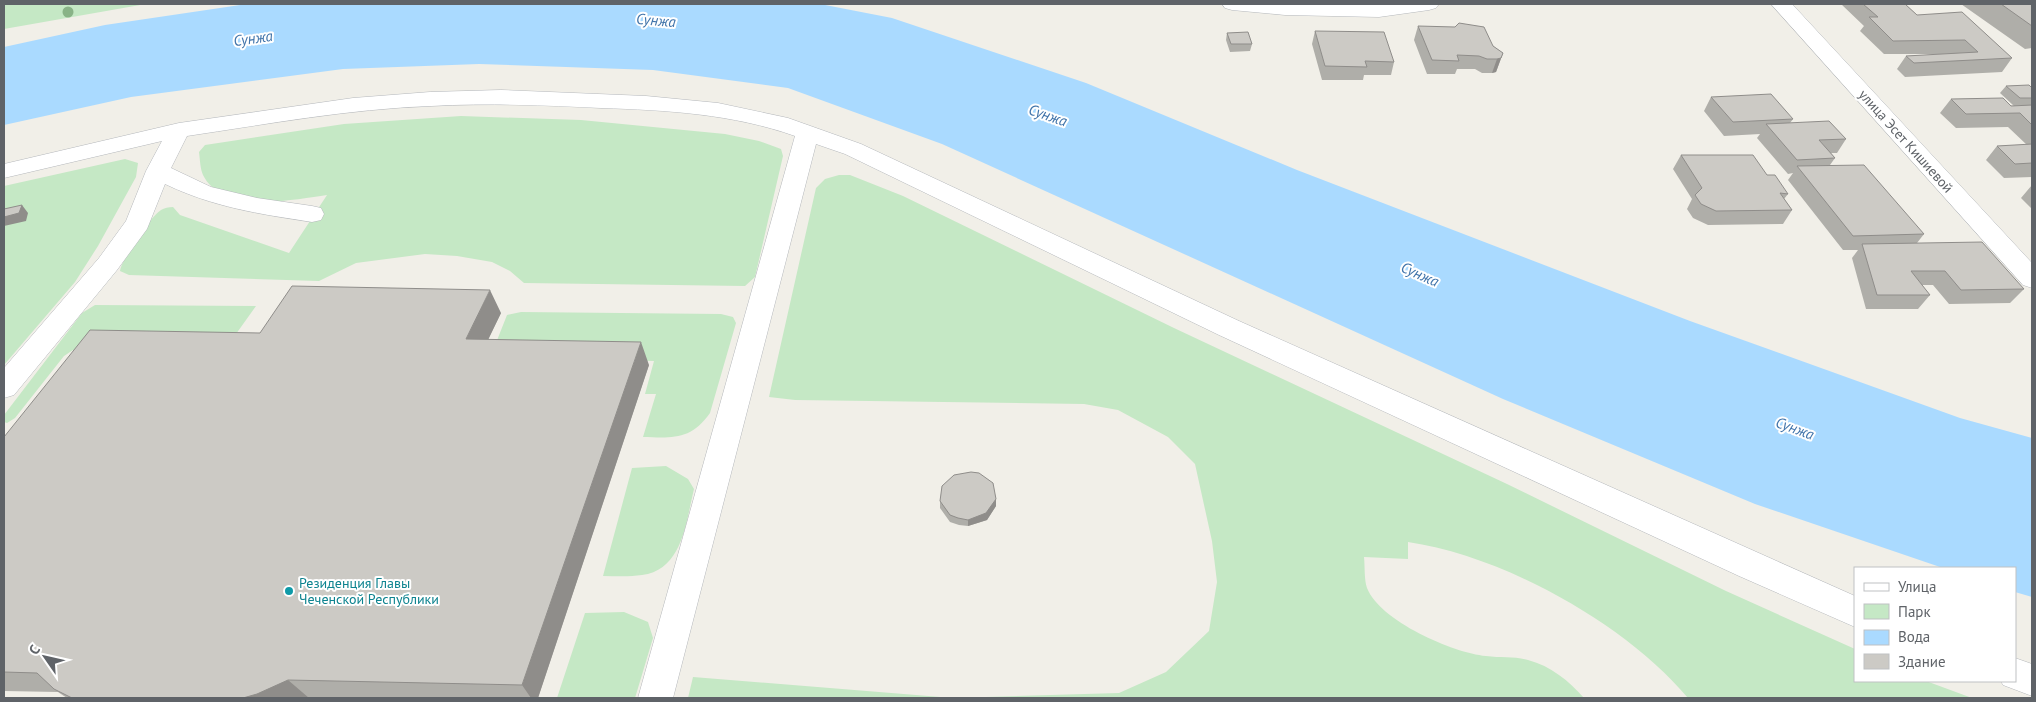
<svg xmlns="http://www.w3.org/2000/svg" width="2036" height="702" viewBox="0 0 2036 702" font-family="'PT Sans',sans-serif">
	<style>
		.green { fill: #c5e8c5 }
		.water { fill: #aadaff }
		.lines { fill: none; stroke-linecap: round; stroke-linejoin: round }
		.minor-casing { stroke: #b5b8bc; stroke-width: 1 }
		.minor { fill: #fff; fill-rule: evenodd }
		.tree { fill: #89b387 }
		.wall { fill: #afaea9 }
		.shaded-wall { fill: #8f8d8a }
		.building { fill: #cccac5; stroke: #8f8d8a }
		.culture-dot { fill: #0f9aa8; stroke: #fff; stroke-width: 2 }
		.labels { text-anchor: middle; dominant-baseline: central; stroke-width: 4; stroke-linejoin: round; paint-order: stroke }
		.street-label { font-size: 14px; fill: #5f6368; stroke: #fff }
		.culture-label { font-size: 14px; fill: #0d838f; stroke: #fff; text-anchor: start }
		.water-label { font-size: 15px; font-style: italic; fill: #4174aa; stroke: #fff }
	</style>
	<rect width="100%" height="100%" fill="#f1efe8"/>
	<path class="green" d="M4 4H146L4 29Z
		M461 116 581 120 725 134 759 141 781 149 783 156 755 277 745 286 524 283 510 271 492 262 457 256 425 254 356 263 319 281 129 275 120 271C122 258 150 217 161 210 164 208 169 207 173 207L180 215 289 253 327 195C293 200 222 214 203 175 200 168 200 159 199 152L205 145 344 124Z
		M125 159 138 163 136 177 98 246 75 282 4 365V186Z
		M839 175H850L903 196 1174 328 1507 484 1726 591 1855 649V681H1926L1972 698H1688C1626 624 1504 556 1408 542V559L1364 557C1365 566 1364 579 1367 588 1380 621 1453 653 1486 656 1501 658 1514 656 1528 660 1551 666 1569 681 1584 698H688L693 677 953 698 1119 693 1166 672 1209 631 1217 582 1212 541 1195 464 1168 437 1118 410 1084 404 795 400 769 397 816 188 825 179Z
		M95 305 256 306 221 355 73 350 64 356 15 418 7 423 4 422V415L82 313Z
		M521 312 721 314 733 317 736 323 710 413C691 440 673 438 643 437L656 394H645L654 361 500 357 492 353 507 315Z
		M666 466 688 479 694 489C686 521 683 570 642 575 629 577 616 576 603 576L632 468Z
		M624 612 648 622 653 638 635 698H557L585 613Z"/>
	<path class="water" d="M247 4H820L892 18 1086 83 1297 170 1690 321 1960 418 2032 438V597L2015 592V568H1943L1755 504 1503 399 942 144 788 88 653 70 479 64 343 69 131 97 4 125V47L105 25Z"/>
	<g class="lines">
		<g class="minor-casing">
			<path id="minor" d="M1222 4H1439L1436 8 1429 10 1379 17 1285 15 1232 10 1225 8Z
				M1771 4H1792L2032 263V288L2023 285Z
				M501 90 646 96 718 103 788 118 861 144 1239 321 1855 596V627L1739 576 1219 335 845 154 816 144 673 698H638L795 136C733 114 666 110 601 108 544 105 488 103 431 106 349 109 268 124 187 136L171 168 211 187 257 198 312 206 321 208 324 214 321 220 312 222C259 214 213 207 165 184L147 229 117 270 14 395 4 398V368L99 258 126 221 146 171 162 141 4 178V164L179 123 353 98 430 92Z
				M2015 658 2032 664V696L2003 685 2001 681H2015Z"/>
		</g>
		<use href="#minor" class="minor"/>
	</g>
	<circle class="tree" cx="68" cy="12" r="5.5"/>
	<path class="wall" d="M1841 4H1905L1917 15 2012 58 2002 72 1905 77 1897 69 1906 56 1947 54H1884L1860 31 1864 26Z
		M1961 4H2032V48L2025 49Z
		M1418 26 1493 46 1503 53 1496 72 1492 73H1482L1475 69H1457L1455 74H1427L1414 40Z
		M1315 31 1394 62 1391 75H1364L1363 80H1322L1312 44Z
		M1227 33 1252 44 1250 51 1230 52 1226 40Z
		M2006 86 2032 88V177L2004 178 1986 160 1997 146 2027 145 2008 127 1956 128 1940 113 1951 99 2014 106 2000 93Z
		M1711 97 1793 119 1790 123 1846 139 1837 153H1831L1835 158 1830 165 1924 234 1917 243 2024 289 2010 303 1949 304 1933 285H1922L1930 295 1918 309H1866L1852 258 1858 250H1843L1788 180 1793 173 1788 174 1757 138 1760 134 1724 136 1704 111Z
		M1681 155 1767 175 1788 194 1784 199 1792 210 1783 224 1708 225 1693 218 1687 209 1692 199 1673 169Z
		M2032 185V209L2021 198Z
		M501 313 488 339 649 365 538 698H67L58 692 4 691V437L260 333Z
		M996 499V506L987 520 968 526 959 525 950 522 940 508V501Z"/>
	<path class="shaded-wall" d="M1503 53 1496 72 1492 73 1497 59Z
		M22 205 28 213 26 221 4 226V217Z
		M490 290 501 313 478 361 466 339Z
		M641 342 649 365 538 698H531L522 685Z
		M996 499V506L987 520 968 526V520Z
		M288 680 309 698H243Z"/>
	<path class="building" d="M1863 4H1905L1917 15 1962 12 2012 58 1914 63 1906 56 1978 52 1965 40 1893 41 1869 17H1878Z
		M2001 4H2032V26Z
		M1459 23 1484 27 1493 46 1503 53 1501 58 1497 59H1487L1479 56 1457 55 1459 61 1432 60 1418 26 1455 27Z
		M1315 31 1384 32 1394 62 1365 61 1367 67 1325 66Z
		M1248 32 1252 44H1231L1227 33Z
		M2029 85 2032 88V98H2020L2006 86Z
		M1771 94 1793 119 1733 122 1711 97Z
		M2003 98 2011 106 2032 105V125L2020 113 1966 114 1951 99Z
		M1829 121 1846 139 1819 140 1835 158 1797 160 1766 124Z
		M2032 144V163L2015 164 1997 146Z
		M1681 155H1753L1767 175H1775L1788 194 1780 193 1792 210 1716 211 1701 204 1695 195 1702 188Z
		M1864 165 1924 234 1853 236 1797 166Z
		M22 205 19 213 4 217V209Z
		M1982 242 2024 289 1961 290 1945 271H1911L1930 295H1877L1862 244Z
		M292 286 490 290 466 339 641 342 522 685 288 680 257 694 243 698H72L54 689 37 673 4 672V437L90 330 260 333Z
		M971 472 979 473 993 483 996 499 986 513 968 520 958 518 950 515 940 501 942 486 954 475Z"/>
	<circle class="culture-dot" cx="289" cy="591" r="5"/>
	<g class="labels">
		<g class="street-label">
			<text transform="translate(1906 141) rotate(48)">улица Эсет Кишиевой</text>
		</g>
		<g class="culture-label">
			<text x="299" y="583">Резиденция Главы<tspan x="299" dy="16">Чеченской Республики</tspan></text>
		</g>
		<g class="water-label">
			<text transform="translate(656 20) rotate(5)">Сунжа</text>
			<text transform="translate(253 38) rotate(-8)">Сунжа</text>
			<text transform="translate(1048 115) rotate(19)">Сунжа</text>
			<text transform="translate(1420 274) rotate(24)">Сунжа</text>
			<text transform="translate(1795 428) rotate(20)">Сунжа</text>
		</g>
	</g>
	<rect width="2036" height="702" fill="none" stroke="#5f6368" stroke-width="10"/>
	<rect x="1854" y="567" width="162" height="115" fill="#ffffff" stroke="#bfc1c3"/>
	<rect x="1864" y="583" width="25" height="8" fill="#ffffff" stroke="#bfc1c3"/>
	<text x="1898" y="592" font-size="15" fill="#5f6368">Улица</text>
	<rect x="1864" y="604" width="25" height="15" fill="#c5e8c5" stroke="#bfc1c3"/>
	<text x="1898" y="617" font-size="15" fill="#5f6368">Парк</text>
	<rect x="1864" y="630" width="25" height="15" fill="#aadaff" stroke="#bfc1c3"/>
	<text x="1898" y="642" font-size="15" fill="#5f6368">Вода</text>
	<rect x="1864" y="654" width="25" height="15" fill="#cccac5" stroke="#bfc1c3"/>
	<text x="1898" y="667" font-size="15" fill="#5f6368">Здание</text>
	<g transform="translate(45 657) rotate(304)" stroke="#ffffff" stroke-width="4" paint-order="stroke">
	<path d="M0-4L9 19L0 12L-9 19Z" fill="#5f6368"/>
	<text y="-8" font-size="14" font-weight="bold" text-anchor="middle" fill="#5f6368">С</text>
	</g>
</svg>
